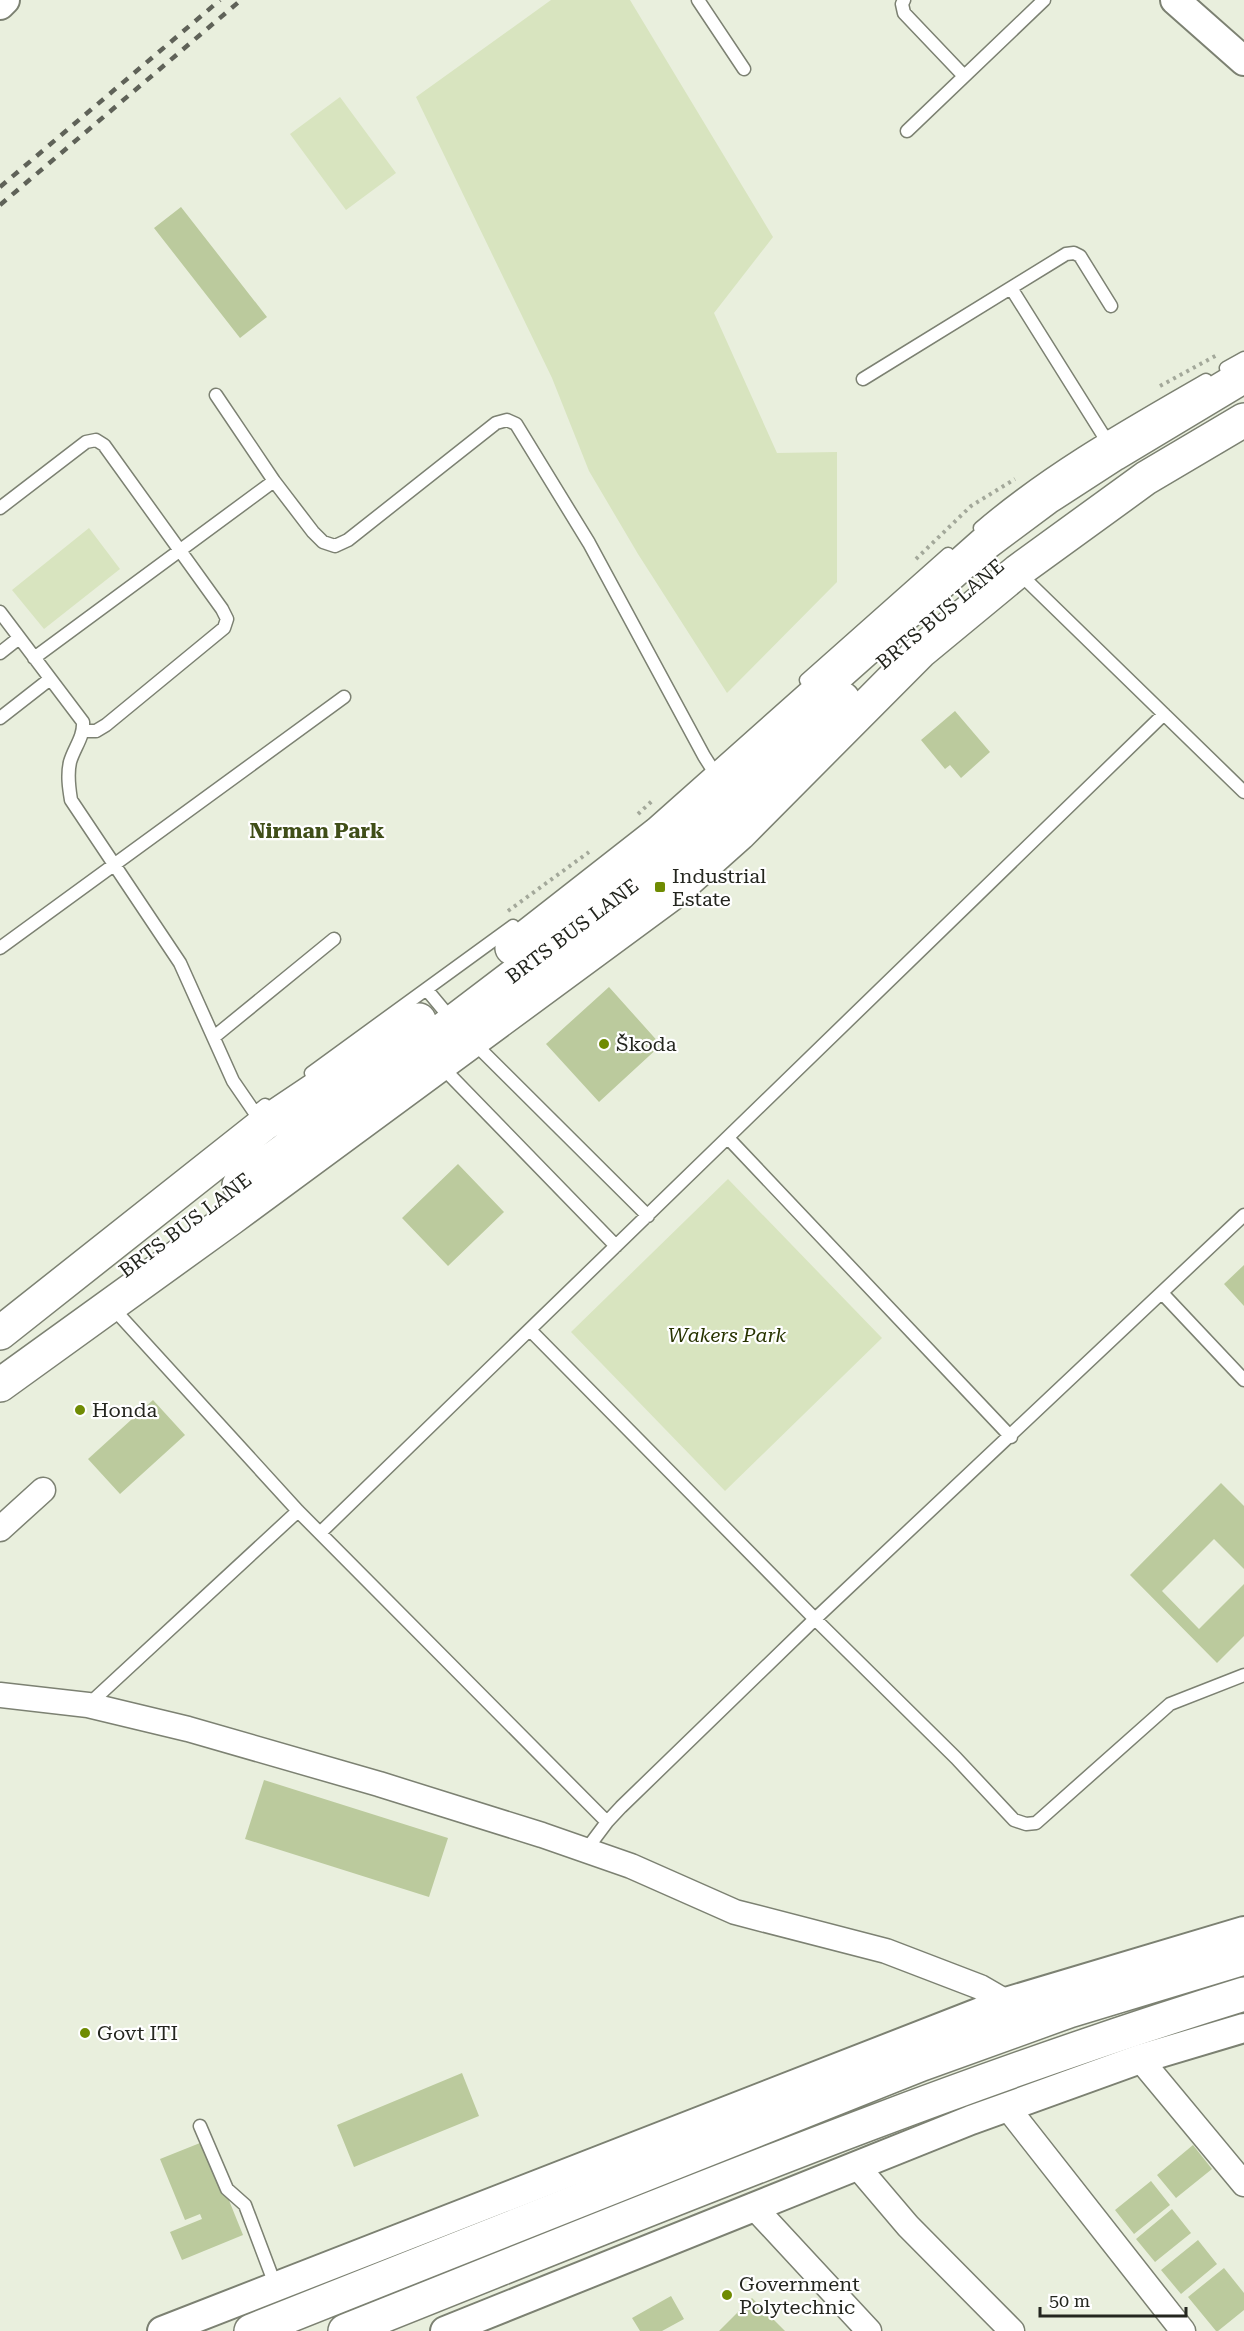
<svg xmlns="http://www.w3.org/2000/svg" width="1244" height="2331" viewBox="0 0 1244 2331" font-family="'Roboto Serif',serif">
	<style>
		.green { fill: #d8e4bf }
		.building { fill: #bbca9d }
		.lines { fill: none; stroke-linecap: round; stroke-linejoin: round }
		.service-casing { stroke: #7c8172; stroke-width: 15 }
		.minor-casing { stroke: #7c8172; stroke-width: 27 }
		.tertiary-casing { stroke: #7c8172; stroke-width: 32 }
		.primary-casing { stroke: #7c8172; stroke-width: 36 }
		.path { stroke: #a3a89a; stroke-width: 4; stroke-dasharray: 3 4.5; stroke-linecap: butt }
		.service { stroke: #fff; stroke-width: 12 }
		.minor { stroke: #fff; stroke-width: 24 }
		.tertiary { stroke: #fff; stroke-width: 28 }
		.primary { stroke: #fff; stroke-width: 33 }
		.rail { stroke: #5f6258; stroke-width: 4.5; stroke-dasharray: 8 8; stroke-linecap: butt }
		.poi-dot { fill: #6f8b02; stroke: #fff; stroke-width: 2 }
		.labels { text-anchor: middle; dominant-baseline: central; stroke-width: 4.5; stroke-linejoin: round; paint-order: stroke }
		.street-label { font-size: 20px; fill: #24261f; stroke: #fff }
		.poi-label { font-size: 20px; fill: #24261f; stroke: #fff; text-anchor: start }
		.park-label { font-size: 20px; font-style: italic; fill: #283400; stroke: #fff }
		.neighbourhood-label { font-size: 21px; font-weight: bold; fill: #404e18; stroke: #fff }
	</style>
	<rect width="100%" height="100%" fill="#e9efdd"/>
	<path class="green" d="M551 0H630L773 237 714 313 777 453 837 452V582L727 693 638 554 589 471 552 378 416 97Z
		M340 97 396 173 346 210 290 134Z
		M89 528 120 569 44 629 12 590Z
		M728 1179 882 1338 725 1491 571 1332Z"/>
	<path class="building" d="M181 207 267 317 240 338 154 228Z
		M955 711 990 752 961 778 950 765 945 769 921 740Z
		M609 987 661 1045 599 1102 546 1044Z
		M458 1164 504 1212 448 1266 402 1218Z
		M1244 1265V1306L1224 1284Z
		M153 1400 185 1435 120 1494 88 1459Z
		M1221 1483 1244 1506V1569L1214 1539 1162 1591 1199 1629 1244 1584V1636L1217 1663 1130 1575Z
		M264 1780 448 1838 429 1897 245 1839Z
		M462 2073 479 2116 354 2167 337 2125Z
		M205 2141 243 2235 182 2260 170 2232 202 2219 200 2214 185 2220 160 2159Z
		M1193 2145 1212 2169 1176 2198 1157 2175Z
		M1151 2181 1170 2205 1134 2234 1115 2210Z
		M1172 2209 1191 2233 1155 2262 1136 2239Z
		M1198 2240 1217 2264 1181 2294 1161 2270Z
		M1224 2268 1244 2293V2310L1218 2331H1216L1188 2297Z
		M671 2296 684 2319 662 2331H640L632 2318Z
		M752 2298 785 2331H719Z"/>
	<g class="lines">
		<g class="service-casing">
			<path id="service" d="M698 0 744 69
				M904 0 902 4 904 13 964 76
				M907 131 1044 0
				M1011 288 1105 438
				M1226 368 1244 358
				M863 379 1066 254 1074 253 1080 256 1111 306
				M216 395 274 481 313 532 323 542 335 546 348 540 496 423 507 420 516 424 589 543 704 756 718 778
				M0 508 86 442 96 440 104 445 222 609 227 619 224 628 106 725 96 731H84
				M980 528C1049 469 1128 425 1206 380
				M1018 572 1244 792
				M0 612 83 722C84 737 74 748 70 762 67 775 69 788 71 800L180 963 233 1081 255 1113 265 1105
				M0 653 19 638
				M34 658 274 481
				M806 680 948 554
				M0 718 50 679
				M0 948 344 697
				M427 990 452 1020
				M214 1037 334 939
				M472 1041 648 1216
				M441 1066 616 1246
				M311 1073 513 926
				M728 1138 1011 1437
				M1162 1293 1244 1380
				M111 1306 298 1511 607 1822
				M530 1330 815 1619 1244 1215
				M320 1533 1164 714
				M88 1705 298 1511
				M586 1850 607 1822 621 1807 815 1619 956 1758 1014 1820 1026 1824 1036 1823 1170 1704 1244 1675
				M200 2126 227 2189 245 2205 276 2287"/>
		</g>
		<g class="minor-casing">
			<path id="minor" d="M0 1529 43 1490
				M0 1695 88 1705 188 1729 379 1784 542 1835 631 1866 735 1912 886 1951 980 1987 1006 2002
				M1140 2059 1244 2184
				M1007 2107 1183 2331
				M857 2166 908 2226 1012 2331
				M753 2206 869 2331"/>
		</g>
		<g class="tertiary-casing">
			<path id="tertiary" d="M1175 0 1244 61
				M0 5 5 0
				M162 2331 1006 2002 1244 1931
				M445 2331 971 2120 1140 2059 1244 2028"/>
		</g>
		<g class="primary-casing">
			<path id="primary" d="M512 948 659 833 983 545 1046 498 1114 454 1244 376
				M239 1185 650 872 783 756 843 699
				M0 1333 264 1124 419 1020
				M0 1385 230 1219 674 892 739 834 920 652 1018 571 1146 478 1244 420
				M251 2331 922 2064 1069 2011 1244 1958
				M345 2331C642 2213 938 2088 1244 1994"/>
		</g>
		<path class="path" d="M1160 386 1217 355
			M916 559 971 506 1015 479
			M638 814 652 801
			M508 911 589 852"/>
		<use href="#service" class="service"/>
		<use href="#minor" class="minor"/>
		<use href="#tertiary" class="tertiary"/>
		<use href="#primary" class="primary"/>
		<path class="rail" d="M0 187 220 0
			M0 205 241 0"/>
	</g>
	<g class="poi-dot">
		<rect x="654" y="881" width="12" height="12" rx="3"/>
		<circle cx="604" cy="1044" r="6"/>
		<circle cx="80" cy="1410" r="6"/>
		<circle cx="85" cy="2033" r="6"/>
		<circle cx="727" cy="2295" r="6"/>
	</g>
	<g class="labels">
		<g class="street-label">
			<text transform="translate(940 614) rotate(-40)">BRTS BUS LANE</text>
			<text transform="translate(572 931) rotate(-37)">BRTS BUS LANE</text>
			<text transform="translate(185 1225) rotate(-37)">BRTS BUS LANE</text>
		</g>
		<g class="poi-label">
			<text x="672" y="876">Industrial<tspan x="672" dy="23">Estate</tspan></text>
			<text x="616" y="1044">Škoda</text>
			<text x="92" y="1410">Honda</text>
			<text x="97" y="2033">Govt ITI</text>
			<text x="739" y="2284">Government<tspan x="739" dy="23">Polytechnic</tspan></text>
		</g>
		<g class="park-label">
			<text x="727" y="1335">Wakers Park</text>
		</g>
		<g class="neighbourhood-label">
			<text x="317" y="831">Nirman Park</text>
		</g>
	</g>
	<path d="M1040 2307v9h146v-9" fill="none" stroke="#24261f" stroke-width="3"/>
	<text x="1049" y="2307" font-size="18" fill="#24261f" stroke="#ffffff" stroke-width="4.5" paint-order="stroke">50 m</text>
</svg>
